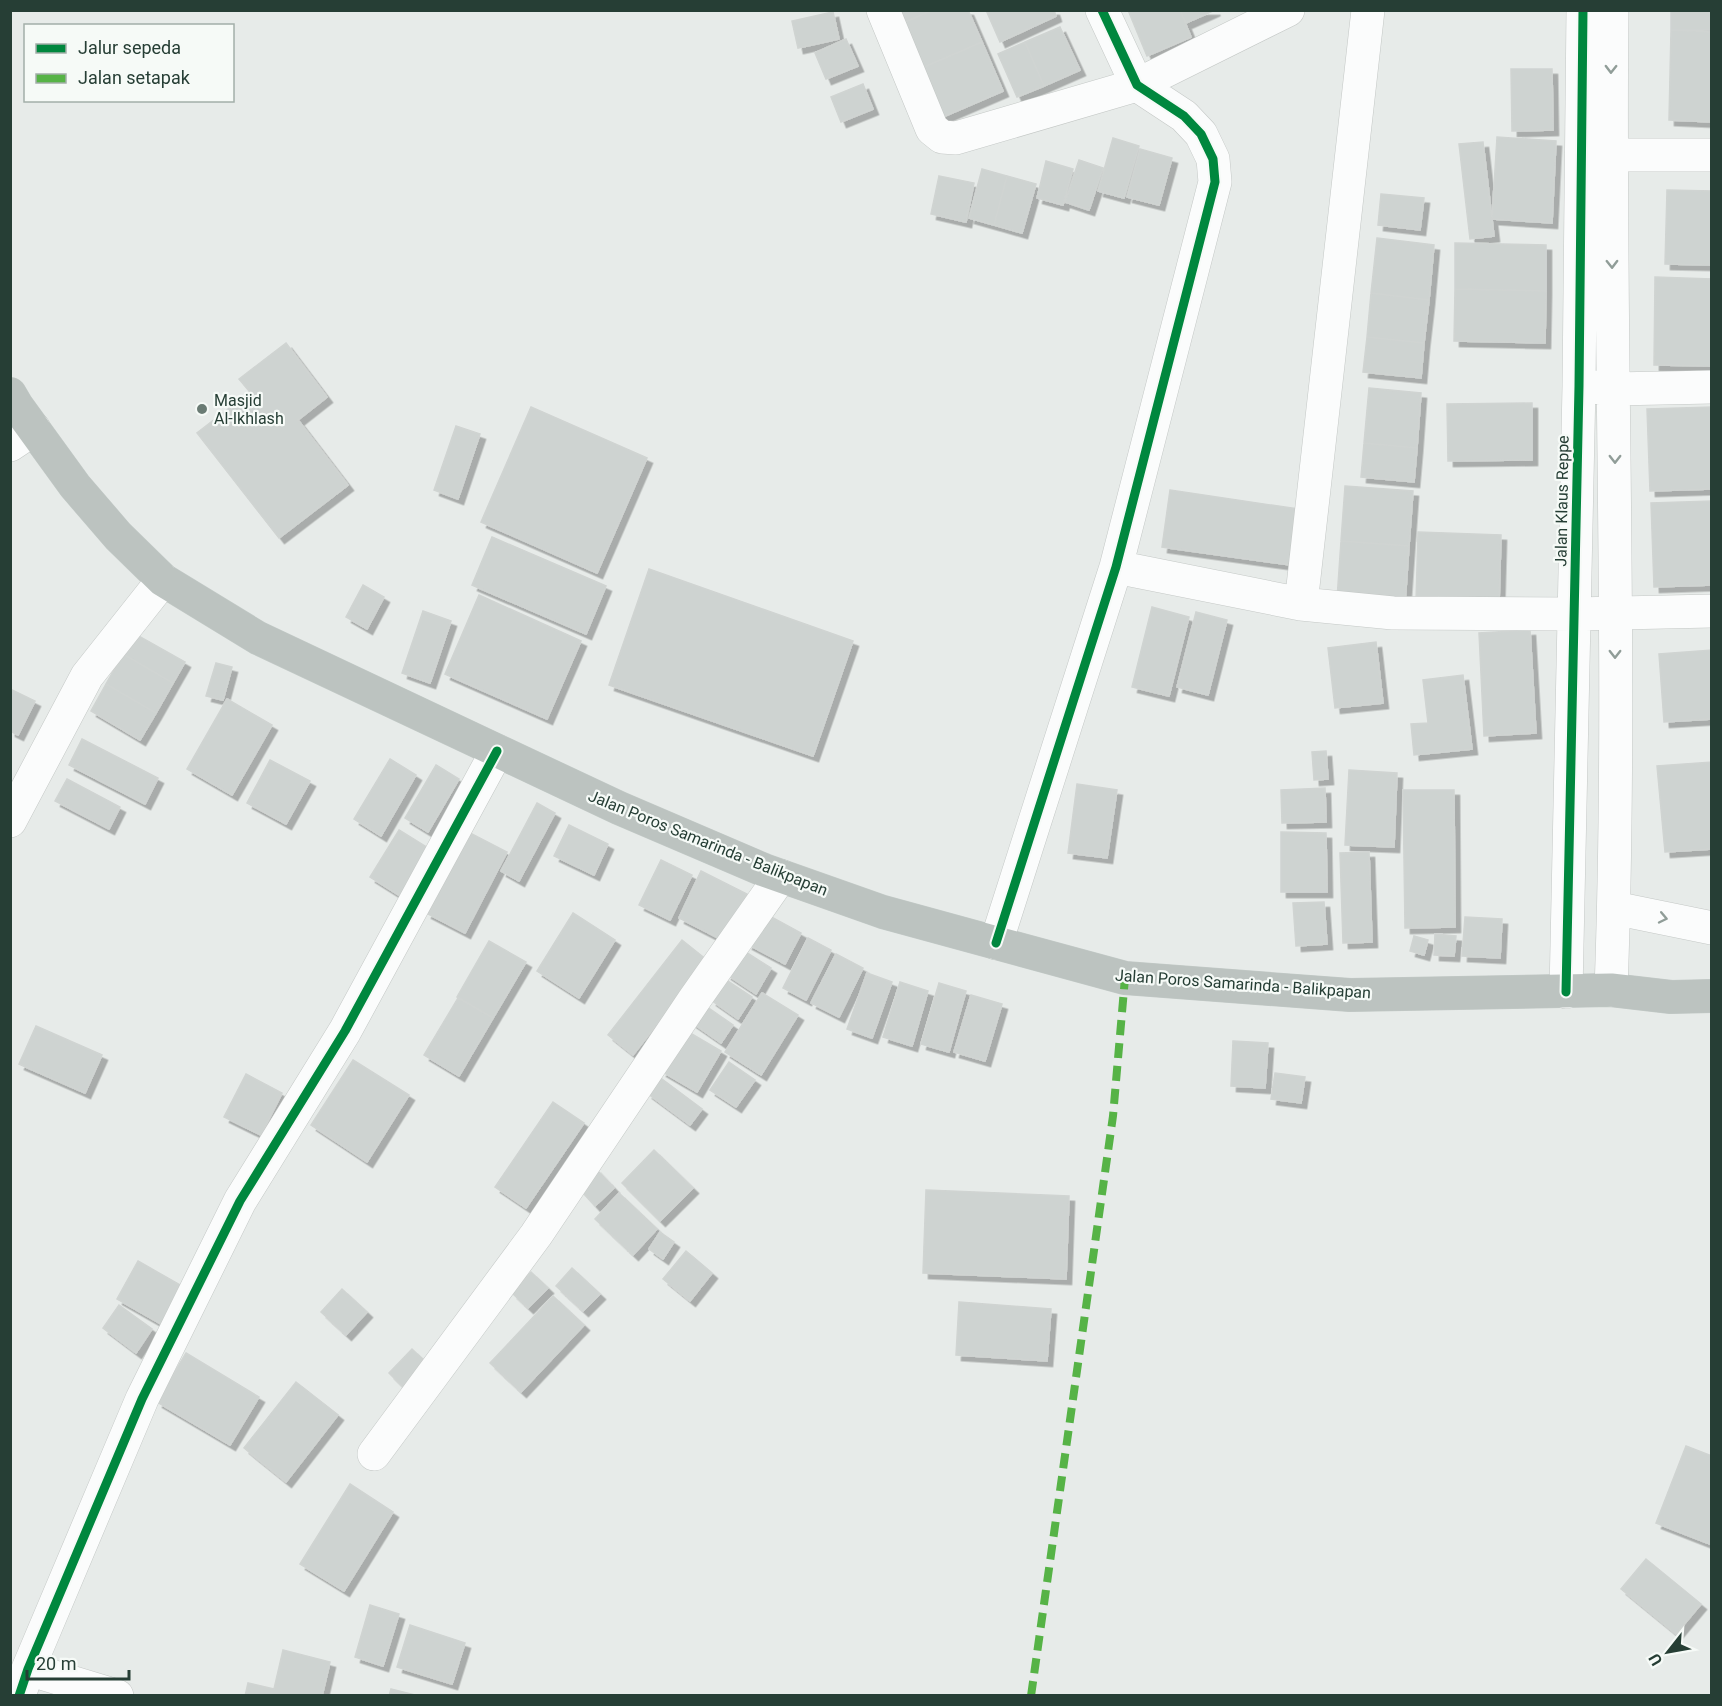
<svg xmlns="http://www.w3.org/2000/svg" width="1722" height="1706" viewBox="0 0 1722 1706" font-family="Roboto,sans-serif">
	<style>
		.building { fill: #ced3d1; stroke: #d0d4d2; stroke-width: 1.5; filter: url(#shadow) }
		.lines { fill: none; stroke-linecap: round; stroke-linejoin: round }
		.minor-casing { stroke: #c4c8c6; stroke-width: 34 }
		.highway-casing { stroke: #c3cac7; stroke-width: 34 }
		.minor { stroke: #fbfcfc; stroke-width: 33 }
		.highway { stroke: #bcc3c0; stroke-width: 33 }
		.quiet { stroke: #56b346; stroke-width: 8; stroke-dasharray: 15 8; stroke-linecap: butt }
		.cycleway-casing { stroke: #f6faf7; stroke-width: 13 }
		.cycleway { stroke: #00873e; stroke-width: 9 }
		.oneway { stroke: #909d98 }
		.poi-dot { fill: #6a7b74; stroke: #f6faf7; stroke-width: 2 }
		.labels { text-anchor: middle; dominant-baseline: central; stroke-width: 4.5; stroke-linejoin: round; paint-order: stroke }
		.poi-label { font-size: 16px; fill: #263e35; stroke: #f6faf7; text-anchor: start }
		.street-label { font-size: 16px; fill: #263e35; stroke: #f6faf7 }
	</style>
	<defs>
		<filter id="shadow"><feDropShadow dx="5.5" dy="5.5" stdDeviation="0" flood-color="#0004"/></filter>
	</defs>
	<rect width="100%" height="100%" fill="#e7ebe9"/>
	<path class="building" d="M889 10H933L896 26Z
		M933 10H968L982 42 915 71 896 26Z
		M986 10H1054L1056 16 1000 42Z
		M1128 10H1180L1191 37 1147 56Z
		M1180 10H1215L1186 23Z
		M1671 10H1712V30H1671Z
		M833 12 839 39 798 48 792 21Z
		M1060 27 1080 70 1044 86 1025 42Z
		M1671 30 1712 32V122L1669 120Z
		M846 39 858 66 826 79 815 53Z
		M982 42 1003 91 936 120 915 71Z
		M1025 42 1044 86 1017 97 998 54Z
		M1511 69H1552L1553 130 1512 131Z
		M863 84 873 109 841 122 831 97Z
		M1497 137 1556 141 1552 223 1492 219Z
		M1113 138 1139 146 1124 198 1098 191Z
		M1483 142 1494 236 1470 239 1459 144Z
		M1140 149 1172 158 1159 205 1127 197Z
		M1079 160 1103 168 1089 210 1065 202Z
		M1046 161 1073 169 1063 205 1037 198Z
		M982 169 1007 176 994 225 969 218Z
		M939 176 974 183 966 222 931 214Z
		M1007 176 1036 184 1022 233 994 225Z
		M1667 190 1712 191V265L1665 264Z
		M1381 194 1424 198 1420 230 1378 225Z
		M1377 238 1434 245 1429 300 1371 293Z
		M1455 243 1546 245V291L1455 289Z
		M1655 277 1712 279V366L1654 365Z
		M1455 289 1546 291 1545 343 1454 341Z
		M1371 293 1429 300 1424 343 1367 337Z
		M1367 337 1424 343 1421 378 1363 372Z
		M286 343 327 397 298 420 348 485 279 538 197 433 250 392 239 379Z
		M1369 388 1421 393 1417 448 1364 443Z
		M1532 403V460L1448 461 1447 404Z
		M531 407 647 458 597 573 481 522Z
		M1712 407V489L1650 491 1647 409Z
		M456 426 480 434 458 499 434 490Z
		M1364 443 1417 448 1414 482 1361 477Z
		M1345 486 1413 491 1409 546 1341 541Z
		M1170 490 1298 509 1290 565 1162 547Z
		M1712 501V585L1654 587 1651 503Z
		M1418 532 1501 535 1499 605 1416 602Z
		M492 537 606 586 586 634 472 585Z
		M1341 541 1409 546 1405 604 1337 599Z
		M649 569 853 641 813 756 609 685Z
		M363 585 384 597 367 629 346 617Z
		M479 595 581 641 547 719 445 674Z
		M1152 607 1189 617 1169 696 1132 687Z
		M423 611 451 621 430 683 402 673Z
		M1196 612 1227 620 1208 695 1177 687Z
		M1530 630 1536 733 1484 736 1479 633Z
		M135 634 185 662 173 683 123 654Z
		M1376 642 1383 703 1335 708 1328 648Z
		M1712 650V719L1664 722 1659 654Z
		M123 654 173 683 156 713 106 684Z
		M216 663 232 667 223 700 206 696Z
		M1463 675 1472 749 1414 755 1411 724 1428 723 1423 680Z
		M106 684 156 713 140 740 91 711Z
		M10 689 35 701 18 735 10 731Z
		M227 699 272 725 232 795 187 769Z
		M82 739 158 778 145 804 69 765Z
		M1326 751 1328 779 1314 780 1312 752Z
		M390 759 416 775 381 836 354 819Z
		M270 760 310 781 286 824 247 803Z
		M1712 762V849L1665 852 1657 766Z
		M436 765 459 779 428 832 405 818Z
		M1349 770 1397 773 1394 847 1345 845Z
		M67 779 120 807 109 829 55 801Z
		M1077 784 1117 790 1107 858 1068 853Z
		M1325 788 1326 822 1282 823 1281 790Z
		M1403 790H1454L1455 927 1405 928Z
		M537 803 555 813 519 881 501 871Z
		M569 825 608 844 594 875 554 856Z
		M399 830 433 851 405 899 370 877Z
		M468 832 507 852 465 933 426 913Z
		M1281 832 1326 833 1327 892H1281Z
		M1369 852 1372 942 1343 943 1340 853Z
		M661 860 692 875 670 920 639 905Z
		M701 871 747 894 724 941 679 918Z
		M1324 902 1327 944 1296 946 1293 903Z
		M573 913 615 940 579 998 537 971Z
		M764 913 801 933 785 964 747 944Z
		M1465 917 1502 919 1500 958 1462 956Z
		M1435 934 1456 936 1454 956 1434 955Z
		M1414 936 1428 940 1424 955 1410 951Z
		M808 938 831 950 806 1000 783 988Z
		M682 940 707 960 633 1055 608 1035Z
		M489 941 526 962 493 1018 457 997Z
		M741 949 771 968 756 994 726 974Z
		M836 954 863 968 839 1017 811 1003Z
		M867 973 892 982 872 1038 847 1029Z
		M725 979 752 997 738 1019 711 1000Z
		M900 982 928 991 912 1046 883 1037Z
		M939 983 966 991 949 1052 921 1044Z
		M762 993 798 1015 761 1075 725 1052Z
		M971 995 1002 1004 985 1061 954 1052Z
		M458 998 493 1018 459 1076 424 1055Z
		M703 1004 733 1025 721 1043 691 1022Z
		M36 1026 102 1055 85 1093 19 1064Z
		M685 1030 721 1051 697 1092 661 1071Z
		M1233 1041 1268 1043 1265 1088 1231 1086Z
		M353 1060 409 1095 367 1162 311 1125Z
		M729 1062 755 1080 736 1107 710 1090Z
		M1275 1073 1305 1077 1301 1103 1271 1099Z
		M246 1074 282 1093 261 1135 224 1117Z
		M658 1076 702 1109 690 1125 647 1093Z
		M553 1102 584 1123 526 1208 495 1187Z
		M654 1150 693 1188 660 1221 622 1183Z
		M595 1168 614 1188 595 1206 576 1185Z
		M926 1190 1069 1196 1066 1279 923 1273Z
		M619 1193 657 1229 633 1255 595 1219Z
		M660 1232 674 1242 663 1259 649 1249Z
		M686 1251 712 1273 690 1301 663 1279Z
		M138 1261 189 1290 168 1328 117 1299Z
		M572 1268 600 1294 583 1311 556 1286Z
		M531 1272 548 1288 528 1308 512 1293Z
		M342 1289 367 1312 346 1335 321 1312Z
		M553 1296 584 1325 521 1392 490 1363Z
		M959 1302 1051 1309 1047 1361 956 1355Z
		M119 1305 152 1329 136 1353 103 1328Z
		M412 1349 429 1365 406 1390 389 1373Z
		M186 1353 259 1397 230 1445 157 1402Z
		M296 1382 338 1415 286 1482 244 1448Z
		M1686 1446 1712 1456V1545L1656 1523Z
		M350 1484 393 1512 344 1591 300 1564Z
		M1646 1559 1701 1604 1676 1634 1621 1589Z
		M370 1605 399 1614 383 1666 355 1657Z
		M410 1625 465 1643 452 1684 397 1667Z
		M283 1650 330 1662 322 1696H245L248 1683 274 1689Z
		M391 1689 419 1696H389Z"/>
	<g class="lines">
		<g class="minor-casing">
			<path id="minor" d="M883 10 932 129 942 137 956 138 1137 85 1288 10
				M1587 155H1712
				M1593 387 1614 389 1712 387
				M10 445 34 429
				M1116 567 1301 604 1393 613 1574 614 1712 611
				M1301 604 1368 10
				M10 821 87 676 163 580
				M1614 908 1712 928
				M996 943 1116 567 1215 182 1213 159 1201 134 1184 116 1137 85 1102 10
				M1611 990C1623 664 1608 337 1612 10
				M1566 992 1579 386 1583 10
				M374 1454 536 1235 694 1000 781 876
				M28 1669 117 1696
				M19 1696 28 1669 142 1399 240 1201 345 1031 497 751"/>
		</g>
		<g class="highway-casing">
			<path id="highway" d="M10 394 17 406 75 486 118 536 163 580 258 638 619 808 764 870 883 912 1125 978 1350 995 1611 990 1671 997 1712 996"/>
		</g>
		<use href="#minor" class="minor"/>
		<use href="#highway" class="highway"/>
		<path class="quiet" d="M1031 1696 1113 1116 1125 978"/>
		<g class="cycleway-casing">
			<path id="cycleway" d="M996 943 1116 567 1215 182 1213 159 1201 134 1184 116 1137 85 1102 10
				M1566 992 1579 386 1583 10
				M19 1696 28 1669 142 1399 240 1201 345 1031 497 751"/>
		</g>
		<use href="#cycleway" class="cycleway"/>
	</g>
	<defs><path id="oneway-chevron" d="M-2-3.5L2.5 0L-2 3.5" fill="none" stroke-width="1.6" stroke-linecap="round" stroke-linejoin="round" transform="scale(1.5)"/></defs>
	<g class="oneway">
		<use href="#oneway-chevron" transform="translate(1611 69) rotate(91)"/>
		<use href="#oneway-chevron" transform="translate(1612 264) rotate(89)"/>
		<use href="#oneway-chevron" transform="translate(1615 459) rotate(90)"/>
		<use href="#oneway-chevron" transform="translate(1615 654) rotate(90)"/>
		<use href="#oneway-chevron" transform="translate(1663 918) rotate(12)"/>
	</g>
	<circle class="poi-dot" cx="202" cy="409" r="6"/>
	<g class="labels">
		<g class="poi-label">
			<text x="214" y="400">Masjid<tspan x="214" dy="18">Al-Ikhlash</tspan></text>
		</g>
		<g class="street-label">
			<text transform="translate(1562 501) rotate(-89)">Jalan Klaus Reppe</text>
			<text transform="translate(708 843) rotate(22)">Jalan Poros Samarinda - Balikpapan</text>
			<text transform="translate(1243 984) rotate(4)">Jalan Poros Samarinda - Balikpapan</text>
		</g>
	</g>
	<rect width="1722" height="1706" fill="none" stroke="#263e35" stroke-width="24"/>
	<rect x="24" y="24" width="210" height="78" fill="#f6faf7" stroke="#a3afa9" stroke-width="1.5"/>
	<rect x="36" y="44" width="30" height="9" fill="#00873e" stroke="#a3afa9" stroke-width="1.5"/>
	<text x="78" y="54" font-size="18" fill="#263e35">Jalur sepeda</text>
	<rect x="36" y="74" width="30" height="9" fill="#56b346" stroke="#a3afa9" stroke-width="1.5"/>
	<text x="78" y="84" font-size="18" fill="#263e35">Jalan setapak</text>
	<g transform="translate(1668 1652) rotate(239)" stroke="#f6faf7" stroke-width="4.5" paint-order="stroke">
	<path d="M0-4.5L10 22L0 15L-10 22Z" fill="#263e35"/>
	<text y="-9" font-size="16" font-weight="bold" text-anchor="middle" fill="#263e35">U</text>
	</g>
	<path d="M27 1670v9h102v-9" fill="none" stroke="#263e35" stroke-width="3"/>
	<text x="36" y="1670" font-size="18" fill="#263e35" stroke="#f6faf7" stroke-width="4.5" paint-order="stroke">20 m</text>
</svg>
